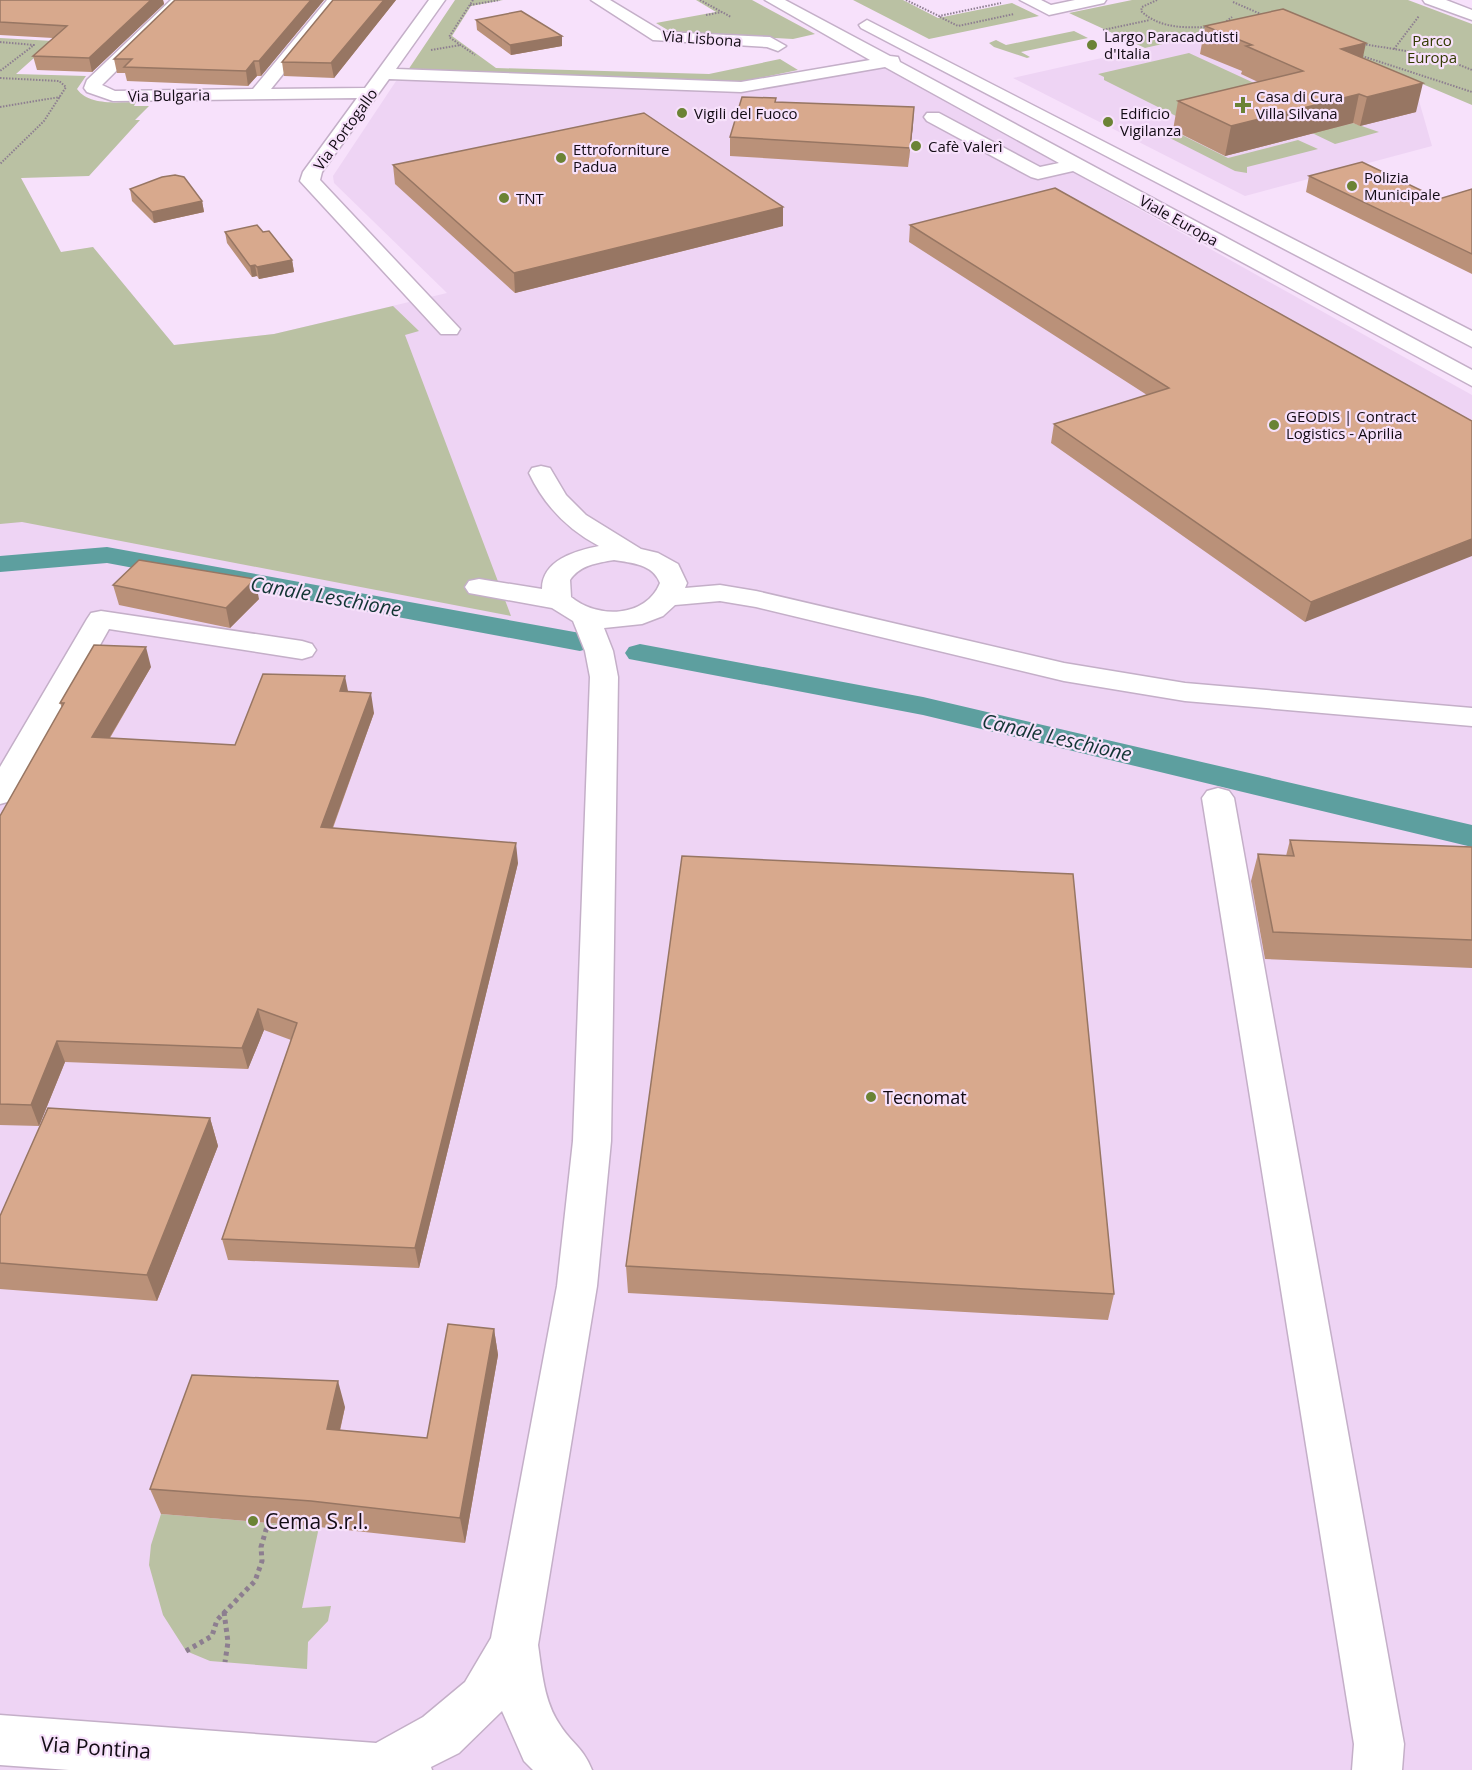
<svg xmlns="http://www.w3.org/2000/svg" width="1472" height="1770" viewBox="0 0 1472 1770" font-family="'Open Sans',sans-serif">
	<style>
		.built { fill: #eed4f4 }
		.green { fill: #bac1a3 }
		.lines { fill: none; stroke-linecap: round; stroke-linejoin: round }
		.canal { fill: #5d9f9f; fill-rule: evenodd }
		.minor-casing { stroke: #c4afc8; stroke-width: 3 }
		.path-far1 { stroke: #8d7e90; stroke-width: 2; stroke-dasharray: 1.5 1.5; stroke-linecap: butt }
		.path { stroke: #8d7e90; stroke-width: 5; stroke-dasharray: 4 4; stroke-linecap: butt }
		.minor { fill: #fff; fill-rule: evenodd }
		.wall { fill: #ba9179 }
		.shaded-wall { fill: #977663 }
		.building { fill: #d8a98d; stroke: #977663; stroke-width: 1.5 }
		.poi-dot { fill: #6b8335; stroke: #f7e1fb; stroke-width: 2 }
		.labels { text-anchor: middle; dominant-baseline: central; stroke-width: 4.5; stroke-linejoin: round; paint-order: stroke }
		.far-poi-label { font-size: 15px; fill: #120b14; stroke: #f7e1fb; text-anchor: start }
		.far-street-label { font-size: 15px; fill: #120b14; stroke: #f7e1fb }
		.far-park-label { font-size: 15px; fill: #323a00; stroke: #f7e1fb }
		.poi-label { font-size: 18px; fill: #120b14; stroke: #f7e1fb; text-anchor: start }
		.water-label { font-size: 20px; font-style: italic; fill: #133535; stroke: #f7e1fb }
		.near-poi-label { font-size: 21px; fill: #120b14; stroke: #f7e1fb; text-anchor: start }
		.near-street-label { font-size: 21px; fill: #120b14; stroke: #f7e1fb }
	</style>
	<rect width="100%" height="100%" fill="#f7e1fb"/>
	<path class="built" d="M1271 20 1413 80 1432 146 1245 196 1013 78Z
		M868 58 1472 395V1770H0V264L93 247 174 345 274 334 447 293 334 183 333 176 402 72 745 83Z"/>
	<path class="green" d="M455 0H503L471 6 452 36 496 68 709 74 780 59 798 70 740 82 408 70Z
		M696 0H752L815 34 793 39 671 32 656 23 716 12Z
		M853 0H903L938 18 1012 3 1039 16 929 39Z
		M1132 0H1408L1472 24V105L1271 20 1145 48 1069 13Z
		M1074 31 1088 38 1021 52 1030 57 1027 58 994 47 989 43 996 40 1006 45Z
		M0 38 53 41 16 74 86 76 77 89C89 106 118 102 136 102L134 106H149L135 120H140L89 176 21 178 61 252 93 247 174 345 274 334 393 306 419 331 405 335 511 616 22 522 0 524Z
		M1189 53 1278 94 1184 120 1104 80V77L1098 74Z
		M1353 123 1379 132 1335 144 1312 133Z
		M1172 130 1228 158 1298 140 1318 149 1247 167V173L1235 171 1160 133Z
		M161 1514 319 1527 302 1608 331 1606 328 1621 308 1642 307 1669 210 1661 186 1651 163 1615 149 1565 151 1545Z"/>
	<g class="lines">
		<path class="canal" d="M107 547 580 633 590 636 595 642 590 648 580 651 107 563 0 572V556Z
			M640 644 923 697 1472 825V847L923 715 629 659 625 653 629 647Z"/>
		<g class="minor-casing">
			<path id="minor" d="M171 0H188L102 85 115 91 253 89 327 0H343L271 89 365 88 429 0H445L396 69 741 82 870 60 765 0H785L890 56 898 57 900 62 1472 370V386L1073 171 1038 179 1031 177 927 121 924 117 927 113H939L1040 167 1059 163 885 67 741 92 389 79 322 172 320 180 460 329 457 334H441L300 181 303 172 357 98 113 101 87 92 84 88 87 80Z
				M591 0H610L663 32 770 37 786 46 778 51 767 47 653 40Z
				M1020 0H1041L1051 5 1075 0H1106L1104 3 1049 15Z
				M1423 0H1446L1472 10V20L1425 3Z
				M867 20 1472 331V347L861 28 859 25Z
				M541 466 550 468 566 495 586 515 641 549 658 553 678 564 687 583 685 588 720 585 756 591 1064 663 1185 683 1472 708V726L1185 701 1064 681 756 607 720 601 675 605 663 616 642 624 604 628 613 651 618 677 611 1141 597 1286 538 1645C542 1672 544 1702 560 1725 572 1744 583 1747 592 1770H533L524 1761 502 1711 459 1753 431 1767 432 1770H69L0 1765V1715L376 1743 423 1717 465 1682 491 1638 557 1286 573 1141 590 677 585 651 573 621 552 608 469 593 465 587 469 581 479 579 542 589C542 560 575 551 599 546 567 529 544 505 529 473L532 468ZM614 560C632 563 653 564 660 583 646 618 597 619 571 597L570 580C580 565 597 563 614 560Z
				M101 611 302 641 312 644 316 650 312 656 302 659 109 629 16 794 11 801 0 804V767L87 619 91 613Z
				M1218 788 1229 791 1234 798 1404 1744 1402 1770H1352L1354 1744 1202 798 1207 791Z"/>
		</g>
		<path class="path-far1" d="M473 0 449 37 475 55
			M700 0 731 17
			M906 0 939 16 1001 3
			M1157 0 1142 7 1141 11C1159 28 1183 28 1207 27
			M1233 2 1263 15
			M470 5 500 0
			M706 15 722 12
			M940 17 958 26 1014 14
			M1224 23 1232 17
			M1103 30 1150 20
			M0 42 34 45 0 71
			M1363 44 1437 56 1472 70
			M1394 49 1419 16
			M431 50 461 45
			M1359 55 1472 92
			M0 78 59 81 66 87 44 121 0 164
			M0 107 60 97"/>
		<path class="path" d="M224 1612 228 1642 225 1662
			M186 1651 212 1636 217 1620 255 1581 262 1561 261 1547 268 1523"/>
		<use href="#minor" class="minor"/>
	</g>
	<path class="wall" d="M0 0H163L164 4 92 72 37 70 33 56 53 38 0 35Z
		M324 0 261 76H257L248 86 127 81 125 73H117L114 59Z
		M333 0H396L334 78 284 76 282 62Z
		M476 20 562 36V46L511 55 477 30Z
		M1205 26 1363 58 1416 112 1360 126 1353 123 1225 156 1173 130 1178 101 1258 82 1241 74 1242 71 1200 54Z
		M776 98V102L913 125 908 167 730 156V137Z
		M393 165 783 207V226L515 293 395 184Z
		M1309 176 1439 199 1472 189V274L1306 192Z
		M130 189 202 201 204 212 154 223 132 201Z
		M910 225 1472 421 1305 622 1051 443 1054 424 1147 395 909 242Z
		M225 232H263L292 260 294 272 259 279 257 276 252 277 227 243Z
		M113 585 259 599 230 628 119 605Z
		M151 667 110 738 235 745 348 691 374 713 333 828 518 863 419 1268 228 1260 222 1239 291 1040 264 1030 248 1069 65 1062 39 1126 0 1125V816L62 708 60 703Z
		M1290 840 1472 847V968L1265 959 1251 881 1258 854 1286 856Z
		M210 1118 218 1146 157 1301 0 1289V1216Z
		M626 1266 1114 1294 1108 1320 628 1293Z
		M494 1329 498 1355 465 1543 319 1527 161 1514 150 1489 345 1407 340 1431 427 1438Z"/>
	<path class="shaded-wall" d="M151 0H163L164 4 92 72 89 58Z
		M311 0H324L261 76 259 61Z
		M384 0H396L334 78 331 63Z
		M562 36V46L511 55 510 45Z
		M1366 43 1360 71 1341 49Z
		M254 61 257 76 248 86 246 71Z
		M1423 83 1416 112 1360 126 1367 97Z
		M1359 94 1353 123 1225 156 1231 126Z
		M914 107 913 125 908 167 910 148Z
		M202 201 204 212 154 223 152 212Z
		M783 207V226L515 293 514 273Z
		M292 260 294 272 259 279 257 267Z
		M255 265 257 276 252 277 250 266Z
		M1472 539V556L1305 622 1311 602Z
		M255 579 259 599 230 628 226 608Z
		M146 647 151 667 98 757 92 737Z
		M345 676 349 696 340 691Z
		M371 693 374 713 325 848 321 827Z
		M516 843 518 863 419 1268 415 1248Z
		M258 1009 264 1030 248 1069 242 1048Z
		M57 1041 65 1062 39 1126 31 1105Z
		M210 1118 218 1146 157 1301 147 1275Z
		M494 1329 498 1355 465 1543 460 1518Z
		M338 1381 345 1407 334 1455 327 1429Z"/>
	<path class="building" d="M0 0H151L89 58 33 56 67 26 0 22Z
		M175 0H311L259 61H254L246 71 124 67 132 59H114Z
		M333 0H384L331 63 282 62Z
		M1283 9 1366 43 1341 49 1423 83 1367 97 1359 94 1231 126 1178 101 1303 71 1246 46 1252 45 1205 26Z
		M521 11 562 36 510 45 476 20Z
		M742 97 776 98 775 102 914 107 910 148 730 137Z
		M644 113 783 207 514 273 393 165Z
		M1362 162 1439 199 1472 189V254L1309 176Z
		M175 175 184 177 202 201 152 212 130 189 162 177Z
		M1055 188 1472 421V539L1311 602 1054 424 1169 388 910 225Z
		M257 225 263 232 269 231 292 260 257 267 255 265 250 266 225 232Z
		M139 560 255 579 226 608 113 585Z
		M94 645 146 647 92 737 235 745 263 674 345 676 340 691 371 693 321 827 516 843 415 1248 222 1239 297 1023 258 1009 242 1048 57 1041 31 1105 0 1104V816L64 703H60Z
		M1290 840 1472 847V940L1273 932 1258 854 1294 856Z
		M682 856 1073 874 1114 1294 626 1266Z
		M48 1108 210 1118 147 1275 0 1263V1216Z
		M448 1324 494 1329 460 1518 311 1501 150 1489 192 1375 338 1381 327 1429 427 1438Z"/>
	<g class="poi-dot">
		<circle cx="1092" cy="45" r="6"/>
		<path d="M1240 96h6v6h6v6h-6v6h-6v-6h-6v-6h6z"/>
		<circle cx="682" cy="113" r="6"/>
		<circle cx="1108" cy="122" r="6"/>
		<circle cx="916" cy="146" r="6"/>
		<circle cx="561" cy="158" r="6"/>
		<circle cx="1352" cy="186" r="6"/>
		<circle cx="504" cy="198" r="6"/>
		<circle cx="1274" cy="425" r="6"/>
		<circle cx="871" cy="1097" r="6"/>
		<circle cx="253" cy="1521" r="6"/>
	</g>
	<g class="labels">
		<g class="far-poi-label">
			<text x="1104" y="36">Largo Paracadutisti<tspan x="1104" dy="17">d'Italia</tspan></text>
			<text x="1256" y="96">Casa di Cura<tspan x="1256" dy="17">Villa Silvana</tspan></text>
			<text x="694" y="113">Vigili del Fuoco</text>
			<text x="1120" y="113">Edificio<tspan x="1120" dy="17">Vigilanza</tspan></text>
			<text x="928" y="146">Cafè Valerì</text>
			<text x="573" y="149">Ettroforniture<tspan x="573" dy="17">Padua</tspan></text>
			<text x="1364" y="177">Polizia<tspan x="1364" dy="17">Municipale</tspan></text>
			<text x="516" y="198">TNT</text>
			<text x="1286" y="416">GEODIS | Contract<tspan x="1286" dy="17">Logistics - Aprilia</tspan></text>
		</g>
		<g class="far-street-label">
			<text transform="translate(702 38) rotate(4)">Via Lisbona</text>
			<text transform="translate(169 95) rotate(-1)">Via Bulgaria</text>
			<text transform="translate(345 129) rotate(-54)">Via Portogallo</text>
			<text transform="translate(1179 220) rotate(29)">Viale Europa</text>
		</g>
		<g class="far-park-label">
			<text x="1432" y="40">Parco<tspan x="1432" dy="17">Europa</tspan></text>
		</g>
		<g class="poi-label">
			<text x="883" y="1097">Tecnomat</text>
		</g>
		<g class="water-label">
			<text transform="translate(326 596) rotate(10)">Canale Leschione</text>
			<text transform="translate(1057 737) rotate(13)">Canale Leschione</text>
		</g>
		<g class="near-poi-label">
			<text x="265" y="1521">Cema S.r.l.</text>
		</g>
		<g class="near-street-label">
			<text transform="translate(96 1747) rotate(4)">Via Pontina</text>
		</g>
	</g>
</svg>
